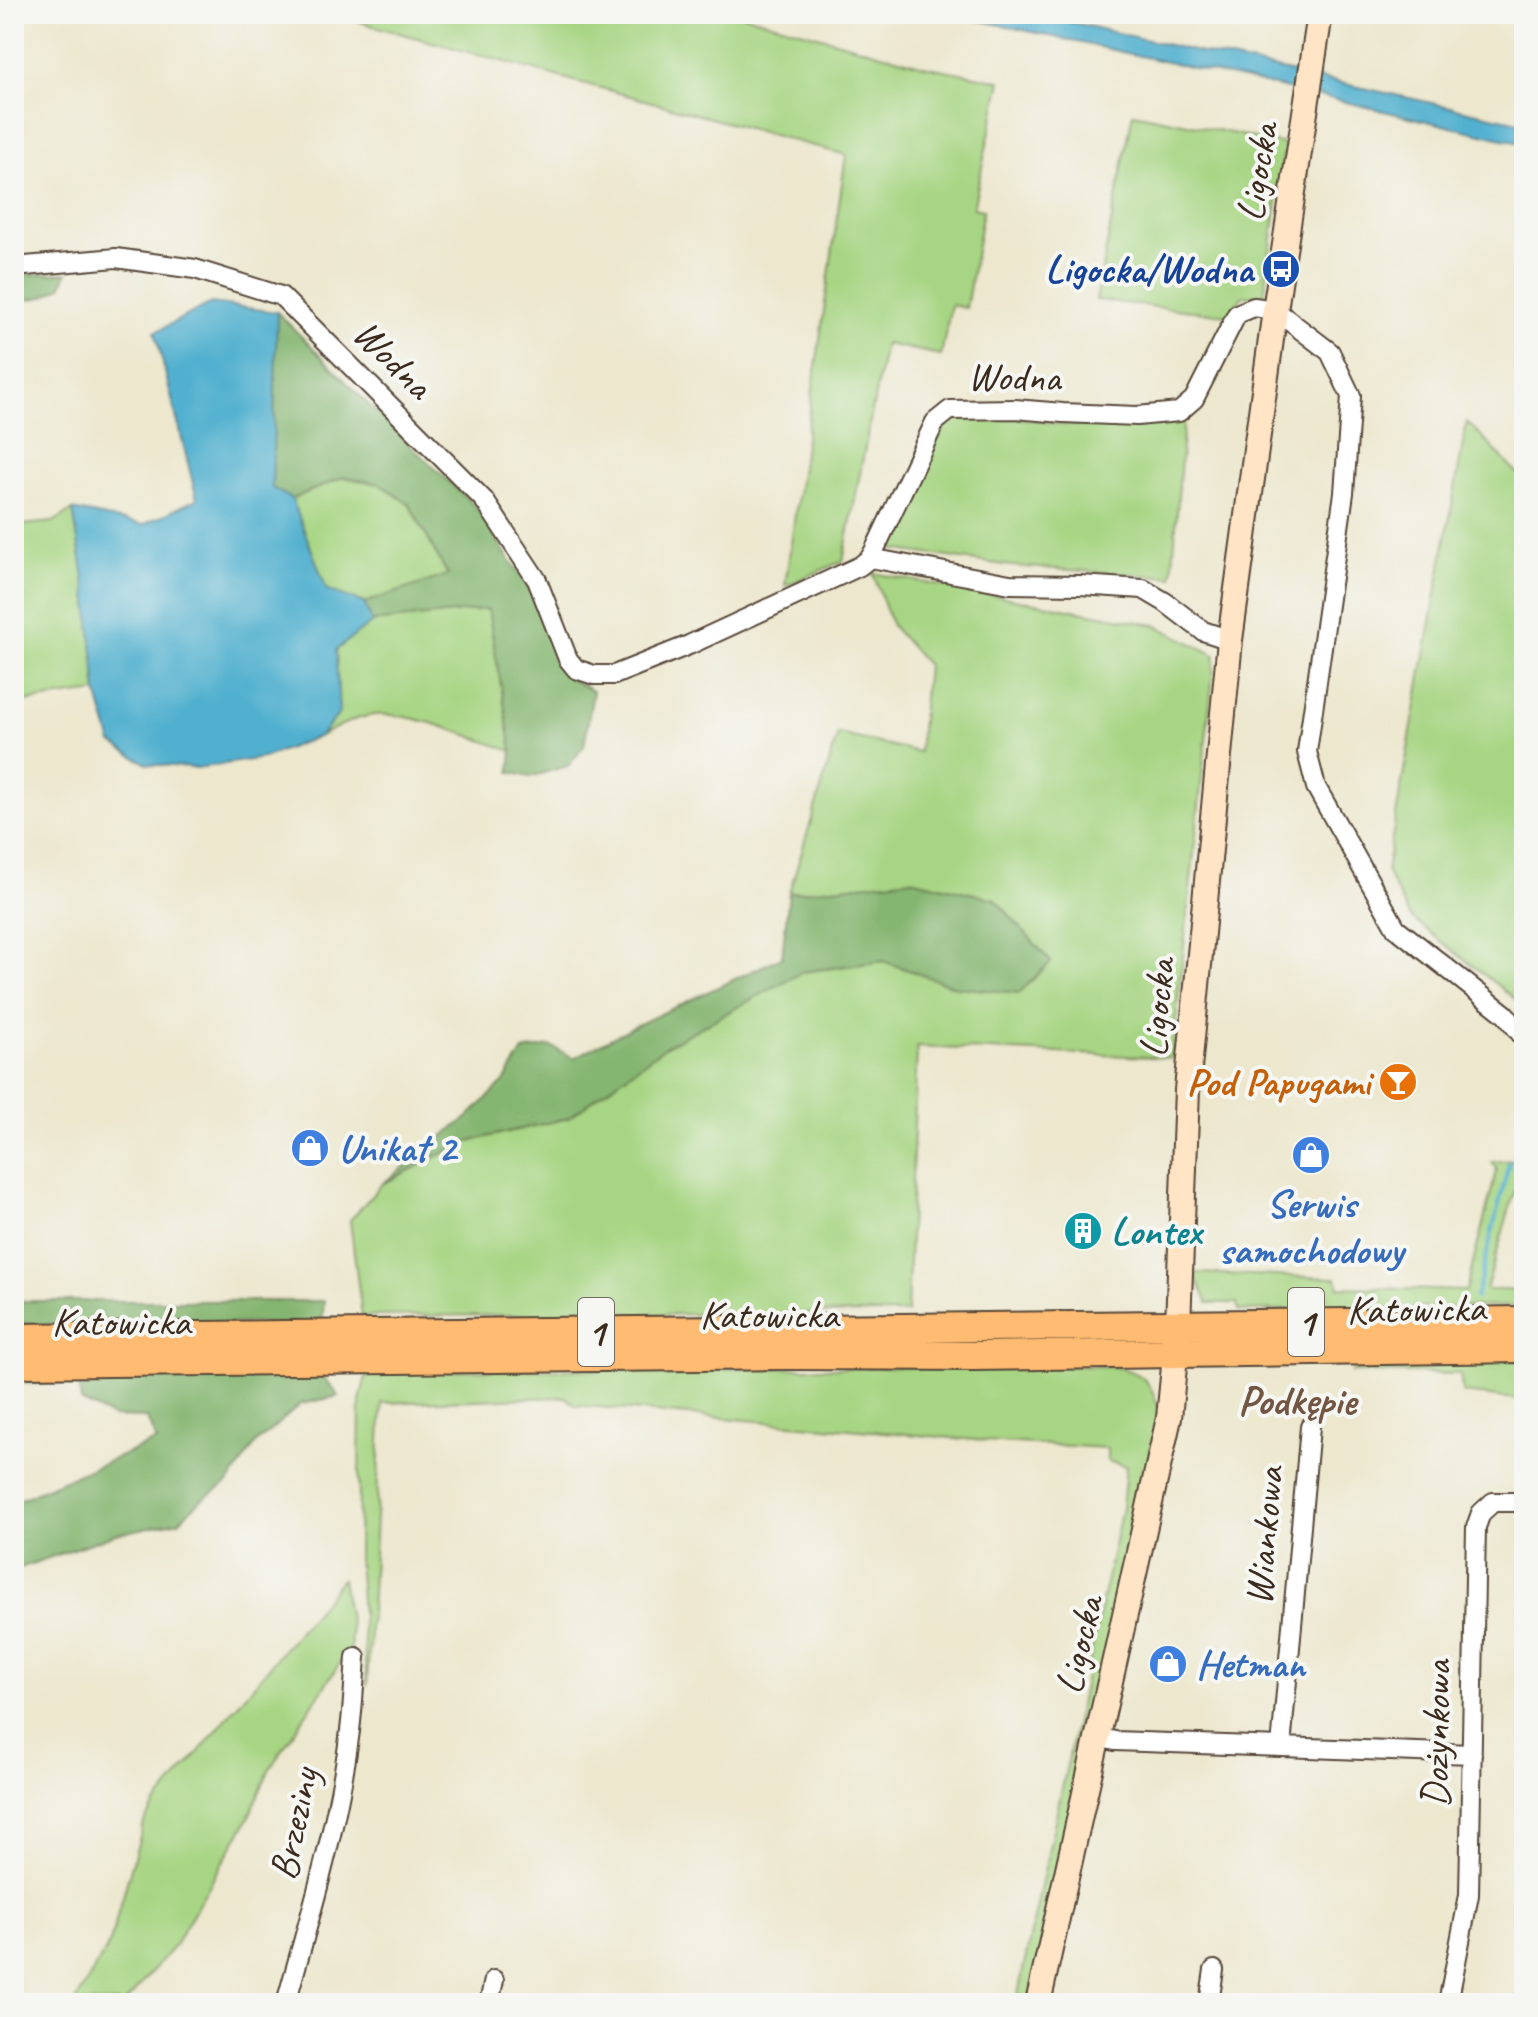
<svg xmlns="http://www.w3.org/2000/svg" width="1538" height="2017" viewBox="0 0 1538 2017" font-family="Caveat,sans-serif">
	<style>
		.green { fill: #a7d583; stroke: #718050; stroke-width: 2 }
		.forest { fill: #85b671; stroke: #607048; stroke-width: 2 }
		.water { fill: #51b0cf; stroke: #466d76; stroke-width: 2 }
		.lines { fill: none; stroke-linecap: round; stroke-linejoin: round }
		.stream { stroke: #51b0cf; stroke-width: 4 }
		.street-casing { stroke: #564638; stroke-width: 22 }
		.secondary-casing { stroke: #564638; stroke-width: 28 }
		.primary-casing { stroke: #564638; stroke-width: 32 }
		.street { stroke: #fff; stroke-width: 18 }
		.secondary { stroke: #ffe4c6; stroke-width: 24 }
		.primary { stroke: #febb71; stroke-width: 28 }
		.labels { text-anchor: middle; dominant-baseline: central; stroke-width: 8; stroke-linejoin: round; paint-order: stroke }
		.shield { fill: #f6f6f2; stroke: #73675e; stroke-width: 2 }
		.shield-label { font-size: 38px; font-weight: bold; fill: #3b2a1e }
		.street-label { font-size: 40px; fill: #3b2a1e; stroke: #f6f6f2 }
		.transit-label { font-size: 40px; font-weight: bold; fill: #164399; stroke: #f6f6f2; text-anchor: end }
		.food-label { font-size: 40px; font-weight: bold; fill: #c56008; stroke: #f6f6f2; text-anchor: end }
		.shop-label { font-size: 40px; font-weight: bold; fill: #366cbe; stroke: #f6f6f2; text-anchor: start }
		.culture-label { font-size: 40px; font-weight: bold; fill: #0d838f; stroke: #f6f6f2; text-anchor: start }
		.neighbourhood-label { font-size: 42px; font-weight: bold; fill: #725543; stroke: #f6f6f2 }
	</style>
	<rect width="100%" height="100%" fill="#f6f6f2"/>
	<filter id="ink" filterUnits="userSpaceOnUse"><feTurbulence type="fractalNoise" baseFrequency=".0125" numOctaves="2"/><feDisplacementMap in="SourceGraphic" scale="16" xChannelSelector="R" yChannelSelector="G"/><feConvolveMatrix kernelMatrix="1 2 1 2 8 2 1 2 1" color-interpolation-filters="sRGB"/></filter>
	<filter id="wash" filterUnits="userSpaceOnUse"><feTurbulence type="fractalNoise" baseFrequency=".006" numOctaves="4" result="noise"/><feDisplacementMap in="SourceGraphic" scale="32" xChannelSelector="R" yChannelSelector="G"/><feGaussianBlur stdDeviation="1.8" result="paint"/><feColorMatrix in="noise" values="0 0 0 0 0 0 0 0 0 0 0 0 0 0 0 0 0 1.4 0 .05"/><feComposite in="paint" operator="in"/></filter>
	<g filter="url(#wash)">
		<rect width="100%" height="100%" fill="#ece7cd"/>
		<path class="green" d="M339 14H740L924 66 1001 81 973 208 983 210 966 308 951 305 941 355 885 344 843 561 785 586 846 155 370 25Z
			M1133 113 1285 144 1264 295 1243 296 1227 315 1096 300Z
			M1019 418 1063 425H1140L1184 419 1172 577 1012 566 884 548 944 426 955 419Z
			M1467 422 1524 480V1010L1519 1002 1410 917 1386 871Z
			M343 477 380 484 409 504 448 575 364 603 327 590 292 499Z
			M73 510 88 602 97 692 14 703V526L53 522Z
			M873 573 1155 625 1215 655 1172 1058 917 1047 907 1313 362 1316 350 1220 382 1184 465 1142 568 1118 666 1046 802 972 884 961 956 987 842 888 789 893 838 734 919 752 927 665 892 626Z
			M488 609 512 751C476 739 409 710 373 715 354 718 337 727 320 736L338 713 336 650 372 622Z
			M1524 1159 1486 1290H1524V1306L1239 1311 1237 1303H1208L1194 1273 1336 1278 1339 1287 1466 1291 1497 1169 1492 1162Z
			M1524 1360V1400L1463 1393 1460 1374 1352 1372 1358 1362Z
			M1103 1366C1137 1369 1150 1376 1159 1410L1029 2003H1016L1122 1508 1126 1466 1107 1461V1448L999 1442 575 1405 566 1397 382 1403 367 1687 358 1558 360 1401 367 1371Z
			M81 1373 79 1383 14 1384V1375Z
			M342 1579 351 1631 350 1654 340 1663 269 1770 248 1819 174 1946 125 2003H75L110 1942 145 1819 158 1801Z"/>
		<path class="forest" d="M67 273 61 287 43 297 14 302V275Z
			M277 312 398 434 474 505 529 589 560 665 570 679 593 691 584 746 568 766 530 777 510 772 512 750 488 609 372 622 364 603 448 575 409 504 380 484 343 477 292 499 272 488Z
			M911 879 995 899 1051 962 1019 993 956 987 883 961 802 972 666 1046 568 1118 465 1142 382 1184 467 1118 504 1082 523 1051 550 1046 574 1058 633 1027 782 957 789 893Z
			M14 1301H324L322 1323 14 1324Z
			M319 1372 339 1396 301 1404 256 1443 228 1483 201 1500 179 1521 116 1534 14 1570V1502L156 1441 147 1418 112 1417 81 1401 77 1373Z"/>
		<path class="water" d="M951 14H1037L1198 52 1524 123V144L1337 100Z
			M211 303 277 312 272 488 292 499 327 590 364 603 372 622 336 650 339 714 320 736 263 758 197 768 147 764 112 743 97 692 88 602 73 510 143 525 197 499 155 332Z"/>
		<g class="lines">
			<path class="stream" d="M1476 1298 1509 1163"/>
		</g>
	</g>
	<g filter="url(#ink)">
		<g class="lines">
			<g class="street-casing">
				<path id="street" d="M14 267 116 258 195 269 281 296 484 500 537 580 568 659 576 669 594 675H614L689 645 860 566 870 558 874 551 935 422 950 410 1015 409 1063 413 1137 416 1179 412 1194 399 1237 314 1254 307 1275 310 1330 352 1351 396 1344 493 1307 752 1316 787 1396 928 1505 1014 1524 1038
					M870 558 1010 584 1080 585 1143 589 1165 602 1203 631 1230 640
					M1097 1737 1115 1741 1472 1754
					M1281 1747 1310 1427
					M286 2003C310 1916 337 1828 349 1738 353 1711 354 1684 356 1657
					M489 2003 494 1980
					M1209 2003 1214 1970
					M1448 2003 1469 1895 1476 1527 1481 1513 1493 1502H1524"/>
			</g>
			<g class="secondary-casing">
				<path id="secondary" d="M1038 2003 1169 1418 1178 1325 1187 1090 1230 640 1275 310 1320 14"/>
			</g>
			<g class="primary-casing">
				<path id="primary" d="M14 1338 1524 1321
					M14 1363 785 1355 975 1356 1524 1348"/>
			</g>
			<use href="#street" class="street"/>
			<use href="#secondary" class="secondary"/>
			<use href="#primary" class="primary"/>
		</g>
	</g>
	<defs>
		<g id="bus-disc" transform="scale(2)"><circle r="9.5" fill="#1a4fb4" stroke="#f6f6f2"/><path d="M-5-6H5V4H4V6H2V4H-2V6H-4V4H-5ZM-3.5-4V0h7V-4ZM-3.5 1.2v1.5H-2V1.2ZM2 1.2v1.5H3.5V1.2Z" fill="#fff"/></g>
		<g id="bar-disc" transform="scale(2)"><circle r="9.5" fill="#e8710a" stroke="#f6f6f2"/><path d="M-6-5H6L.8 .8V4.5H3.5V6h-7V4.5H-.8V.8Z" fill="#fff"/></g>
		<g id="shop-disc" transform="scale(2)"><circle r="9.5" fill="#3f7fe0" stroke="#f6f6f2"/><path d="M-5-2.5h2.3a2.7 3.5 0 0 1 5.4 0H5L5.5 6h-11ZM-1.5-2.5h3a1.5 2.3 0 0 0-3 0Z" fill="#fff"/></g>
		<g id="building-disc" transform="scale(2)"><circle r="9.5" fill="#0f9aa8" stroke="#f6f6f2"/><path d="M-4-6H4V6H1V3H-1V6H-4ZM-2.5-4.3h1.7v1.8h-1.7ZM.8-4.3h1.7v1.8H.8ZM-2.5-1h1.7V.8h-1.7ZM.8-1h1.7V.8H.8Z" fill="#fff"/></g>
	</defs>
	<g fill-rule="evenodd">
		<use href="#bus-disc" x="1281" y="269"/>
		<use href="#bar-disc" x="1398" y="1082"/>
		<use href="#shop-disc" x="310" y="1148"/>
		<use href="#shop-disc" x="1311" y="1155"/>
		<use href="#building-disc" x="1083" y="1231"/>
		<use href="#shop-disc" x="1168" y="1664"/>
	</g>
	<g class="labels">
		<g class="shield">
			<rect x="1288" y="1288" width="36" height="68" rx="6"/>
			<rect x="578" y="1298" width="36" height="68" rx="6"/>
		</g>
		<g class="shield-label">
			<text x="1306" y="1322">1</text>
			<text x="596" y="1332">1</text>
		</g>
		<g class="street-label">
			<text transform="translate(1257 172) rotate(-81)">Ligocka</text>
			<text transform="translate(393 359) rotate(45)">Wodna</text>
			<text transform="translate(1014 377) rotate(1)">Wodna</text>
			<text transform="translate(1157 1008) rotate(-85)">Ligocka</text>
			<text transform="translate(1416 1309) rotate(-1)">Katowicka</text>
			<text x="769" y="1315">Katowicka</text>
			<text x="121" y="1322">Katowicka</text>
			<text transform="translate(1264 1536) rotate(-85)">Wiankowa</text>
			<text transform="translate(1079 1645) rotate(-77)">Ligocka</text>
			<text transform="translate(1436 1734) rotate(-89)">Dożynkowa</text>
			<text transform="translate(294 1824) rotate(-78)">Brzeziny</text>
		</g>
		<g class="transit-label">
			<text x="1253" y="269">Ligocka/Wodna</text>
		</g>
		<g class="food-label">
			<text x="1370" y="1082">Pod Papugami</text>
		</g>
		<g class="shop-label">
			<text x="338" y="1148">Unikat 2</text>
			<text x="1311" y="1204" text-anchor="middle">Serwis<tspan x="1311" dy="46">samochodowy</tspan></text>
			<text x="1196" y="1664">Hetman</text>
		</g>
		<g class="culture-label">
			<text x="1111" y="1231">Lontex</text>
		</g>
		<g class="neighbourhood-label">
			<text x="1297" y="1400">Podkępie</text>
		</g>
	</g>
	<rect width="1538" height="2017" fill="none" stroke="#f6f6f2" stroke-width="48"/>
</svg>
